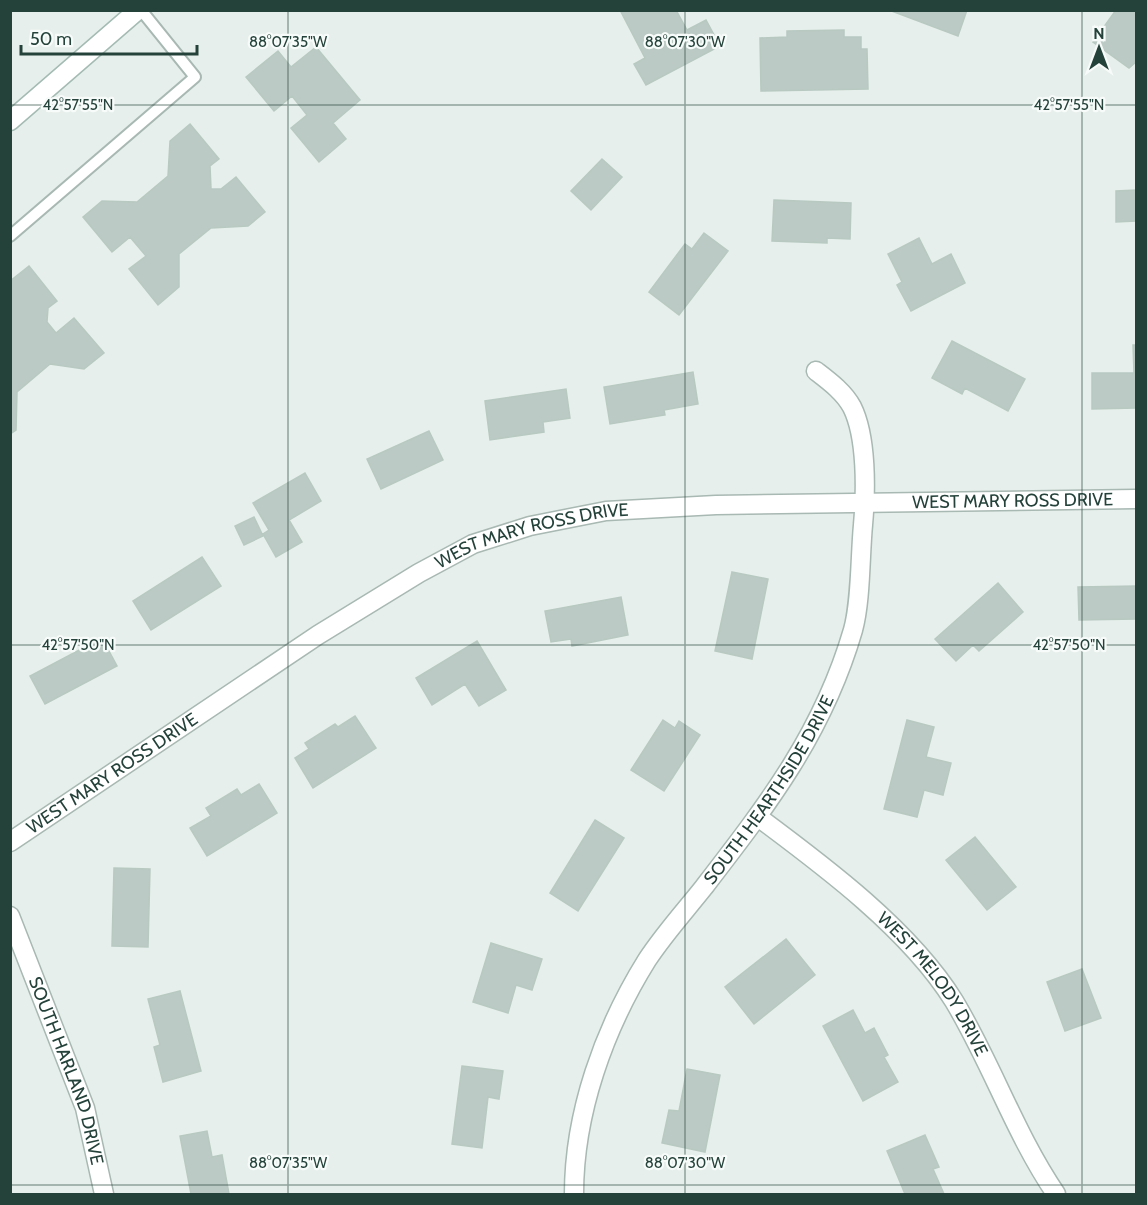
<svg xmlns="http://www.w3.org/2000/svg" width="1147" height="1205" viewBox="0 0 1147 1205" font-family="Cabin,sans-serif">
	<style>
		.building { fill: #bbcac4; stroke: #b8c9c2; stroke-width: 1.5 }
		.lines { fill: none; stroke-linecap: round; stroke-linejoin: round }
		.service-casing { stroke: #a8b8b2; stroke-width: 14 }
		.minor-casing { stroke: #a8b8b2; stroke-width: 21 }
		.secondary-casing { stroke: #a4bbb3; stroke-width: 21 }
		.service { stroke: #fff; stroke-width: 10 }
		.minor { stroke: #fff; stroke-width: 18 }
		.secondary { stroke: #fff; stroke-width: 18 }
		.ticks { fill: none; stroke: #24423a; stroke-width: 1.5; stroke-opacity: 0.45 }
		.labels { text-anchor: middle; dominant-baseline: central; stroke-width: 4.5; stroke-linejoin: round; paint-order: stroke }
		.street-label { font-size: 18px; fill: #24423a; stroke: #f7fbf9 }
		.ticks-label { font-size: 15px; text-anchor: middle; fill: #24423a; stroke: #f7fbf9; stroke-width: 4.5; stroke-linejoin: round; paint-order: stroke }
	</style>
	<rect width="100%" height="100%" fill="#e6efeb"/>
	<path class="building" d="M620 10H676L687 30 706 20 720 46 646 85 634 64 645 58Z
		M889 10H967L958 36Z
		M1116 10H1136V62L1129 68 1093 42Z
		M844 30V37H861V49H867L868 89 761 91 760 38 787 37V31Z
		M316 47 360 100 333 123 346 139 319 162 291 128 307 115 292 96 274 111 246 77 278 51 291 67Z
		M190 124 219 159 210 166 211 189H221L236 177 265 212 248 226 211 228 179 254V287L158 305 129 269 146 256 130 237 112 252 83 217 102 201 137 202 168 176 170 141Z
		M602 159 622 177 591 210 571 191Z
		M1136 190V221L1116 222V191Z
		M774 200 851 203 850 239 827 238V243L772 241Z
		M704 233 728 251 679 315 649 292 685 244 692 249Z
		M919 238 932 264 951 254 965 283 911 311 897 285 902 282 888 254Z
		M29 266 57 301 48 308 47 322 56 333 74 318 104 353 84 369 50 364 17 392 16 430 10 434V281Z
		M952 341 1025 379 1008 411 965 388 962 394 932 378Z
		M1133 345H1136V408L1092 409V373H1134Z
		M693 372 698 404 664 410 665 415 610 424 604 387Z
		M566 389 570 418 543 422 544 432 490 440 485 401Z
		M429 431 443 460 381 489 367 459Z
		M305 473 321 501 289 520 302 542 276 557 263 534 269 530 253 503Z
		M254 517 263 536 244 545 235 526Z
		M202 557 221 586 151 630 133 601Z
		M732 572 768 579 752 659 715 651Z
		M998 583 1023 612 979 651 973 645 956 661 935 639Z
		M1136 586V619L1079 620 1078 587Z
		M621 597 628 635 572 646 571 639 551 642 545 611Z
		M102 638 117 666 45 704 30 676Z
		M477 641 506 690 479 706 465 684 432 705 416 678Z
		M355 716 376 748 313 788 295 758 309 749 305 743 335 724 338 727Z
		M663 720 675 728 679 721 700 735 664 791 631 770Z
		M907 720 934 727 926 757 951 763 943 795 924 790 917 817 884 809Z
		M259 784 277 813 207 856 190 828 211 816 206 808 237 789 241 795Z
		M595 820 624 838 578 911 550 893Z
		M975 837 1016 887 987 910 946 860Z
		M114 868 150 869 148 947 112 946Z
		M786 939 815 975 754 1024 725 987Z
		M491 943 542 959 532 990 516 985 508 1013 473 1002Z
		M1082 969 1101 1018 1065 1031 1047 982Z
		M180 991 201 1071 163 1082 154 1047 160 1045 148 999Z
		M853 1010 865 1033 874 1028 888 1055 884 1057 898 1082 863 1101 823 1026Z
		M462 1066 503 1071 499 1099 488 1097 482 1148 452 1144Z
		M687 1069 720 1075 705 1152 662 1143 669 1110 679 1111Z
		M207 1131 212 1157 222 1155 229 1194H191L180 1136Z
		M925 1135 939 1167 933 1169 944 1194H905L887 1151Z"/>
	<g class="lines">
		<g class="service-casing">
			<path id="service" d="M10 236 195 77 141 10"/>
		</g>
		<g class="minor-casing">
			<g id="minor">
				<path id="s1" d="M758 817C824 866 910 930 954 1001 992 1064 1015 1134 1056 1194"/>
				<path id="s2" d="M10 842 318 635 419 573 473 544 530 526 606 511 716 505 1136 499"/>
				<path id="s3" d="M10 916 85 1108 104 1194"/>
				<path id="s4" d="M574 1194C574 1113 604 1029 647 960 664 934 685 911 704 887 768 804 823 733 853 630 861 601 860 556 863 525 866 491 867 437 852 407 844 392 829 381 816 371"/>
			</g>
		</g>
		<g class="secondary-casing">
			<path id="secondary" d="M10 121 138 10"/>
		</g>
		<use href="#service" class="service"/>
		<use href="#minor" class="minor"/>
		<use href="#secondary" class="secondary"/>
	</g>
	<path class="ticks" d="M288 10V1194M685 10V1194M1082 10V1194M10 105H1136M10 645H1136M10 1185H1136"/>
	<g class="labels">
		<g class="street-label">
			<text stroke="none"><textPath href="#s2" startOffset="1095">WEST MARY ROSS DRIVE</textPath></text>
			<text stroke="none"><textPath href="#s2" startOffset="610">WEST MARY ROSS DRIVE</textPath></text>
			<text stroke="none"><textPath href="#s2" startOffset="123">WEST MARY ROSS DRIVE</textPath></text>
			<text stroke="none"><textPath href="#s4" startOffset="458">SOUTH HEARTHSIDE DRIVE</textPath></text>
			<text stroke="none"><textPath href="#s1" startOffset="244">WEST MELODY DRIVE</textPath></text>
			<text stroke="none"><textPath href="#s3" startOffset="165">SOUTH HARLAND DRIVE</textPath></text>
		</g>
	</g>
	<g class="ticks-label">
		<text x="288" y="47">88°07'35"W</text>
		<text x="685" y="47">88°07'30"W</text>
		<text x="78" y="110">42°57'55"N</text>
		<text x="1069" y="110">42°57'55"N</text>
		<text x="78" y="650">42°57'50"N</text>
		<text x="1069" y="650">42°57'50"N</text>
		<text x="288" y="1168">88°07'35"W</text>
		<text x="685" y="1168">88°07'30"W</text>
	</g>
	<rect width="1147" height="1205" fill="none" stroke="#24423a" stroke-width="24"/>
	<g transform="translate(1099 48)" stroke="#f7fbf9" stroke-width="4.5" paint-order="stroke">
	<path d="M0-4.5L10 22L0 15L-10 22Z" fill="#24423a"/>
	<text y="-9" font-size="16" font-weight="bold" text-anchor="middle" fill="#24423a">N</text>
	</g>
	<path d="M21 45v9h176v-9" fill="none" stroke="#24423a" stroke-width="3"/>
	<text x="30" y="45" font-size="18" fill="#24423a" stroke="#f7fbf9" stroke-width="4.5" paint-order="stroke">50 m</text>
</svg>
